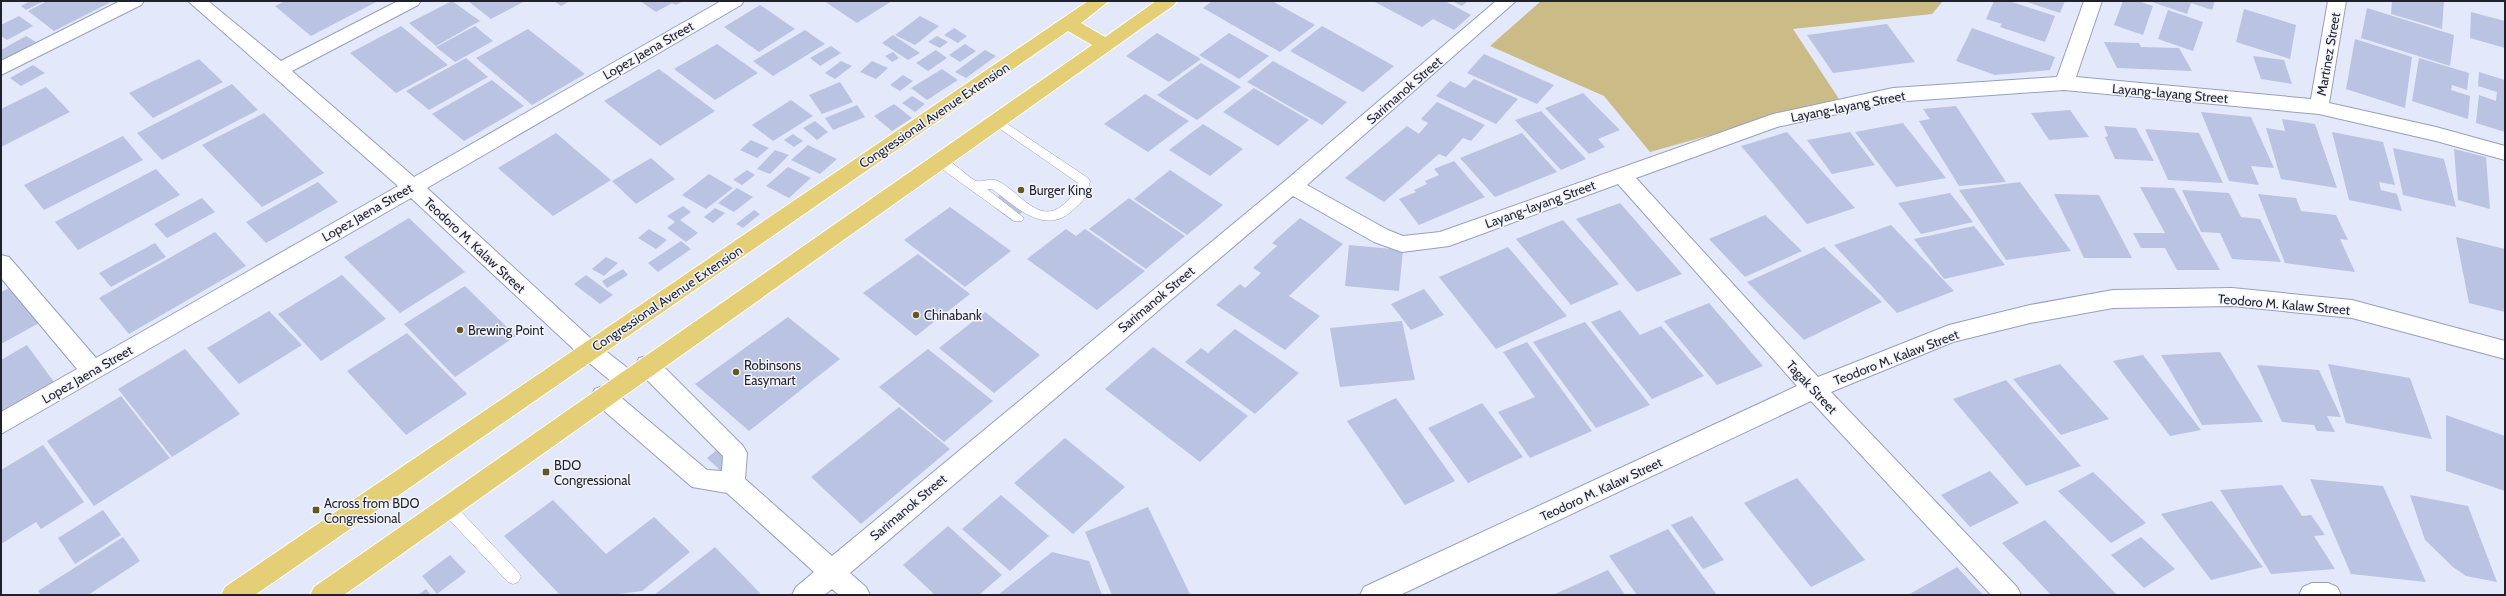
<svg xmlns="http://www.w3.org/2000/svg" width="2506" height="596" viewBox="0 0 2506 596" font-family="Cabin,sans-serif">
	<style>
		.green { fill: #cbbb87 }
		.building { fill: #bbc3e2 }
		.lines { fill: none; stroke-linecap: round; stroke-linejoin: round }
		.service-casing { stroke: #989fbd; stroke-width: 1 }
		.minor-casing { stroke: #989fbd; stroke-width: 2 }
		.primary-casing { stroke: #fff; stroke-width: 2 }
		.service { fill: #fff; fill-rule: evenodd }
		.minor { fill: #fff; fill-rule: evenodd }
		.primary { fill: #e5cf76; fill-rule: evenodd }
		.poi-dot { fill: #655724; stroke: #f4f5fc; stroke-width: 1.5 }
		.labels { text-anchor: middle; dominant-baseline: central; stroke-width: 3; stroke-linejoin: round; paint-order: stroke }
		.street-label { font-size: 13px; fill: #1f222d; stroke: #f4f5fc }
		.poi-label { font-size: 13px; fill: #1f222d; stroke: #f4f5fc; text-anchor: start }
	</style>
	<rect width="100%" height="100%" fill="#e3e8fb"/>
	<path class="green" d="M1541 1H1943L1932 14 1793 29 1839 99 1650 152 1604 96 1490 46Z"/>
	<path class="building" d="M30 1H44L26 10 21 6Z
		M47 1H113L54 31 28 11Z
		M285 1H378L311 36 275 6Z
		M452 1 480 21 436 46 409 23Z
		M468 1H525L491 19Z
		M554 1H570L561 6Z
		M640 1H683L676 5 672 3 656 12Z
		M824 1H892L857 23Z
		M1212 1H1272L1315 25 1280 52 1203 8Z
		M1373 1H1445L1471 15 1454 30 1433 19 1422 27Z
		M1452 1H1468L1462 6Z
		M1994 1H2009L2055 16 2045 42 2000 27 2002 24 1986 19Z
		M2024 1H2065L2060 13Z
		M2123 1H2138L2153 6 2143 35 2114 25Z
		M2149 1H2215L2212 10 2191 3 2187 14Z
		M2392 1H2444L2442 29 2391 14Z
		M760 5 795 29 759 52 724 27Z
		M2367 8 2454 35 2450 66 2361 38Z
		M2244 9 2296 25 2290 59 2236 42Z
		M2168 10 2203 22 2193 51 2158 39Z
		M2471 12 2505 21V48L2470 38Z
		M19 16 33 26 7 40 1 36V25Z
		M920 16 939 26 915 45 895 35Z
		M1887 24 1915 62 1833 73 1807 35Z
		M401 26 448 65 396 93 350 53Z
		M475 26 493 41 455 62 436 47Z
		M1322 26 1394 66 1363 92 1290 51Z
		M954 28 967 36 958 43 944 35Z
		M1972 28 2055 57 2050 70 1995 75 1956 61Z
		M528 29 585 74 532 105 476 58Z
		M805 30 825 44 773 76 753 61Z
		M1157 33 1201 59 1169 82 1126 56Z
		M1229 33 1269 56 1239 79 1199 55Z
		M893 35 920 53 908 60 882 43Z
		M26 36 36 42 1 61V50Z
		M937 36 948 42 940 48 928 42Z
		M2355 39 2412 57 2405 108 2346 89Z
		M2104 42 2139 43 2141 47 2179 48 2192 71 2117 68Z
		M717 44 758 73 715 100 674 69Z
		M965 44 976 51 960 62 949 55Z
		M831 46 841 53 820 66 810 58Z
		M936 50 947 58 928 71 916 63Z
		M985 50 996 56 966 78 955 72Z
		M893 52 899 58 892 62 885 56Z
		M1484 54 1554 85 1537 104 1467 73Z
		M2253 56 2284 60 2292 84 2261 79Z
		M466 58 488 77 429 110 406 91Z
		M2419 58 2469 73 2467 90 2452 85 2451 90 2470 96 2468 119 2412 101Z
		M199 59 223 82 153 118 129 93Z
		M841 61 852 66 835 79 825 73Z
		M872 61 888 68 876 79 860 72Z
		M1273 61 1347 102 1322 125 1247 82Z
		M1201 63 1241 87 1197 120 1157 95Z
		M33 65 45 73 21 86 10 78Z
		M659 69 715 111 660 146 604 101Z
		M942 69 958 80 927 100 911 88Z
		M2479 72 2505 80V132L2476 123 2479 95 2496 101 2497 92 2478 86Z
		M903 75 913 81 900 91 890 85Z
		M1474 79 1518 99 1496 124 1436 96 1450 81 1465 88Z
		M492 80 524 106 464 141 432 114Z
		M840 82 853 102 822 114 809 95Z
		M232 84 258 110 162 160 137 133Z
		M46 87 70 112 1 147V109Z
		M1254 88 1309 120 1278 146 1223 112Z
		M1583 93 1620 130 1598 139 1605 147 1589 154 1545 108Z
		M1145 94 1189 121 1148 152 1104 124Z
		M912 96 925 104 915 112 902 103Z
		M791 100 813 116 773 141 752 125Z
		M1437 102 1485 125 1471 141 1463 138 1446 157 1439 154 1384 202 1345 178 1407 126 1419 134 1428 123 1421 119Z
		M894 104 912 118 892 131 874 116Z
		M857 105 865 117 833 130 825 118Z
		M1956 106 2006 182 1959 186 1919 121 1930 119 1923 109Z
		M2070 110 2089 137 2049 140 2031 113Z
		M1541 111 1586 159 1561 170 1515 120Z
		M2201 112 2251 117 2274 168 2251 166 2259 185 2229 181Z
		M264 113 324 173 262 207 202 145Z
		M2282 119 2315 124 2337 188 2281 179 2266 128 2285 131Z
		M815 121 828 132 817 140 803 128Z
		M1903 123 1946 178 1896 187 1855 132Z
		M1203 124 1243 149 1210 176 1169 150Z
		M2104 126 2136 128 2154 161 2115 159 2105 137 2108 136Z
		M2145 129 2199 133 2223 183 2168 180Z
		M1787 132 1855 208 1807 224 1741 146Z
		M1850 132 1875 165 1832 174 1807 140Z
		M2332 132 2383 142 2395 185 2379 182 2381 190 2397 194 2402 211 2349 200Z
		M556 133 611 180 553 216 498 168Z
		M1522 133 1557 172 1495 197 1460 158Z
		M793 134 803 141 794 147 784 140Z
		M123 136 143 160 44 210 24 185Z
		M751 140 769 148 757 158 740 150Z
		M808 145 837 159 820 174 791 160Z
		M2393 148 2444 159 2456 207 2403 195Z
		M2454 149 2486 157 2490 209 2458 200Z
		M775 150 789 155 770 174 757 169Z
		M651 158 675 179 636 204 612 181Z
		M1454 161 1485 197 1419 225 1399 199 1416 192 1414 190 1427 184 1425 181 1439 175 1434 169Z
		M788 167 811 178 789 198 766 186Z
		M156 169 180 195 78 250 55 222Z
		M747 170 755 175 742 185 733 180Z
		M1170 170 1223 205 1187 235 1134 199Z
		M709 174 733 188 706 209 682 195Z
		M318 182 338 202 266 243 246 222Z
		M2020 182 2071 251 2006 260 1959 190Z
		M2140 187 2174 188 2220 270H2177L2165 248H2141L2133 233H2165Z
		M737 188 753 197 734 212 718 203Z
		M2182 190 2229 193 2241 217 2260 219 2281 262 2232 259 2220 233 2201 232Z
		M1000 192 1028 207 1012 221 995 208Z
		M1950 193 1973 222 1921 234 1898 203Z
		M2054 194 2099 195 2132 258H2084Z
		M2258 194 2296 198 2301 211 2336 215 2348 240 2340 239 2355 272 2285 263Z
		M202 198 215 212 167 238 154 224Z
		M1129 198 1185 236 1146 269 1089 229Z
		M1620 203 1682 274 1637 292 1576 219Z
		M683 206 691 212 680 220 698 233 686 242 667 228 675 222 667 216Z
		M950 207 1011 251 965 287 904 240Z
		M715 208 725 213 713 223 704 217Z
		M754 210 760 214 743 228 736 224Z
		M1765 215 1802 251 1745 277 1709 239Z
		M409 218 465 272 400 313 344 257Z
		M1300 218 1343 244 1289 296 1320 316 1285 350 1216 305 1240 284 1245 288 1261 273 1253 268 1277 246 1272 243Z
		M1563 220 1619 284 1571 305 1516 239Z
		M1891 225 1954 291 1897 313 1834 245Z
		M1974 226 2005 265 1944 279 1914 239Z
		M649 229 667 240 656 249 638 238Z
		M1066 229 1076 236 1085 229 1145 271 1097 310 1027 259Z
		M215 232 246 266 129 334 99 298Z
		M2456 237 2505 249V312L2469 303Z
		M681 241 691 249 658 272 648 263Z
		M155 243 166 257 111 287 99 273Z
		M1349 245 1403 250 1399 291 1345 286Z
		M1508 247 1567 316 1496 349 1439 277Z
		M1824 247 1882 302 1804 340 1747 282Z
		M918 254 970 294 916 336 863 293Z
		M606 257 618 263 604 276 592 269Z
		M623 269 628 275 607 288 602 281Z
		M342 275 386 319 321 361 278 314Z
		M586 275 613 295 600 304 574 284Z
		M15 285 41 322 1 344V292Z
		M465 286 516 336 455 377 404 324Z
		M1424 289 1444 315 1411 330 1391 304Z
		M1709 303 1763 366 1717 385 1664 321Z
		M1620 310 1640 335 1661 326 1704 376 1652 399 1591 322Z
		M269 311 302 345 239 384 207 348Z
		M985 312 1040 355 994 393 939 348Z
		M788 317 840 359 749 431 695 384Z
		M1402 321 1415 380 1340 387 1330 328Z
		M1585 322 1650 405 1596 428 1533 342Z
		M1235 329 1299 373 1255 414 1185 362 1201 348 1208 353Z
		M407 333 467 394 406 435 347 371Z
		M1527 342 1592 431 1530 458 1498 412 1535 397 1503 352Z
		M27 345 54 382 1 412V360Z
		M1153 347 1248 416 1200 462 1105 389Z
		M185 349 240 414 172 457 118 389Z
		M928 349 993 401 944 442 879 387Z
		M2220 352 2263 422 2202 425 2161 355Z
		M2143 355 2201 430 2170 436 2113 361Z
		M2060 364 2109 419 2061 435 2013 379Z
		M2328 364 2410 378 2432 439 2346 423Z
		M2257 365 2319 370 2341 417 2327 416 2335 432 2317 431 2314 425 2282 422Z
		M2006 380 2081 466 2026 486 1953 399Z
		M121 396 170 458 94 506 47 441Z
		M1396 398 1455 481 1405 505 1347 421Z
		M1482 403 1523 457 1468 483 1428 428Z
		M899 407 950 449 861 524 811 477Z
		M2446 415 2505 436V491L2446 471Z
		M1065 438 1125 487 1073 534 1014 483Z
		M43 445 84 502 41 529 36 522 1 544V470Z
		M719 448 735 462 723 473 707 458Z
		M1990 471 2019 503 1970 527 1941 495Z
		M2093 472 2146 523 2111 543 2058 491Z
		M1797 478 1865 560 1811 587 1744 503Z
		M2310 479 2383 486 2426 582 2351 574Z
		M2282 485 2302 516 2311 515 2325 535 2314 536 2335 569 2271 574 2220 490Z
		M1001 495 1049 536 1010 571 962 529Z
		M2410 495 2468 506 2497 582 2466 576 2453 567 2425 540Z
		M553 500 606 554 654 517 690 552 642 591 612 595H560L504 536Z
		M2212 501 2263 567 2211 580 2161 514Z
		M1148 507 1190 594 1112 595 1085 532Z
		M103 510 121 535 75 564 58 538Z
		M1692 516 1724 560 1703 569 1671 525Z
		M2045 520 2117 595H2051L2002 543Z
		M948 526 1002 575 979 595H935L903 565Z
		M1668 529 1717 595H1637L1609 556Z
		M123 537 140 561 88 595H41L38 591Z
		M2141 537 2175 569 2144 588 2111 555Z
		M715 547 760 593 757 595H654Z
		M1052 552 1089 561 1102 595H998Z
		M450 555 466 572 437 594 422 576Z
		M1957 567 1983 595H1908Z
		M1608 570 1625 595H1553Z
		M426 589 431 595H418Z"/>
	<g class="lines">
		<g class="service-casing">
			<path id="service" d="M997 117 1088 178 1090 181C1087 198 1084 200 1072 211 1044 236 1015 206 992 189H987L1024 218 1022 221H1014L935 164 933 161 935 158C947 154 964 174 974 180 981 184 990 177 998 181 1019 191 1039 226 1063 205 1072 197 1075 194 1078 183L993 124 991 121Z
				M447 501 452 502 518 572 521 577 518 582 513 584 508 582 442 512 440 507 442 502Z"/>
		</g>
		<g class="minor-casing">
			<path id="minor" d="M120 1H144L141 5 1 75V61Z
				M188 1H208L281 61 398 1H421L418 5 292 71 414 177 721 1H744L741 5 427 188 598 345 634 373 638 380 634 387 626 389 618 387 582 357 411 198 1 434V412L77 369 1 278V255L9 257 96 358 398 186Z
				M1496 1H1516L1307 185 1388 230 1403 236 1440 232 1773 114 1893 88 2057 77 2084 1H2102L2076 77 2311 99 2328 1H2346L2329 103 2436 127 2505 146V160L2436 141 2319 114 2064 90 1893 102 1777 127 1636 178 1818 377 1949 325 2030 305 2113 290 2232 288 2352 300 2505 341V359L2352 318 2232 306 2113 308 2030 323 1953 342 1831 392 2017 587 2021 595H1991L1811 401 1400 595H1360L1364 587 1797 386 1618 184 1449 246 1402 252 1374 242 1293 196 850 573 866 587 870 595H839L832 589 824 595H792L796 587 814 572 727 493 692 487 595 403 591 396 595 389 603 386 611 389 707 470 722 471 723 456 639 372 636 365 639 358 647 356 655 358 743 446 747 453 745 479 832 556 1285 181Z
				M2312 583H2328L2337 587 2341 595H2299L2303 587Z"/>
		</g>
		<g class="primary-casing">
			<path id="primary" d="M1088 1H1109L1081 23 1105 37 1156 1H1177L1174 5 344 595H310L314 587 1092 45 1068 31 255 595H221L225 587Z"/>
		</g>
		<use href="#service" class="service"/>
		<use href="#minor" class="minor"/>
		<use href="#primary" class="primary"/>
	</g>
	<g class="poi-dot">
		<circle cx="1021" cy="190" r="4"/>
		<circle cx="916" cy="315" r="4"/>
		<circle cx="460" cy="330" r="4"/>
		<circle cx="736" cy="372" r="4"/>
		<rect x="542" y="468" width="8" height="8" rx="2"/>
		<rect x="312" y="506" width="8" height="8" rx="2"/>
	</g>
	<g class="labels">
		<g class="street-label">
			<text transform="translate(648 50) rotate(-30)">Lopez Jaena Street</text>
			<text transform="translate(2328 54) rotate(-80)">Martinez Street</text>
			<text transform="translate(1404 90) rotate(-41)">Sarimanok Street</text>
			<text transform="translate(2170 93) rotate(5)">Layang-layang Street</text>
			<text transform="translate(1848 106) rotate(-11)">Layang-layang Street</text>
			<text transform="translate(934 115) rotate(-34)">Congressional Avenue Extension</text>
			<text transform="translate(1540 204) rotate(-20)">Layang-layang Street</text>
			<text transform="translate(367 212) rotate(-30)">Lopez Jaena Street</text>
			<text transform="translate(475 245) rotate(43)">Teodoro M. Kalaw Street</text>
			<text transform="translate(667 298) rotate(-34)">Congressional Avenue Extension</text>
			<text transform="translate(1156 299) rotate(-40)">Sarimanok Street</text>
			<text transform="translate(2284 304) rotate(5)">Teodoro M. Kalaw Street</text>
			<text transform="translate(1896 357) rotate(-21)">Teodoro M. Kalaw Street</text>
			<text transform="translate(87 374) rotate(-30)">Lopez Jaena Street</text>
			<text transform="translate(1812 387) rotate(47)">Tagak Street</text>
			<text transform="translate(1601 489) rotate(-25)">Teodoro M. Kalaw Street</text>
			<text transform="translate(908 507) rotate(-40)">Sarimanok Street</text>
		</g>
		<g class="poi-label">
			<text x="1029" y="190">Burger King</text>
			<text x="924" y="315">Chinabank</text>
			<text x="468" y="330">Brewing Point</text>
			<text x="744" y="365">Robinsons<tspan x="744" dy="15">Easymart</tspan></text>
			<text x="554" y="465">BDO<tspan x="554" dy="15">Congressional</tspan></text>
			<text x="324" y="503">Across from BDO<tspan x="324" dy="15">Congressional</tspan></text>
		</g>
	</g>
	<rect width="2506" height="596" fill="none" stroke="#1f222d" stroke-width="4"/>
</svg>
